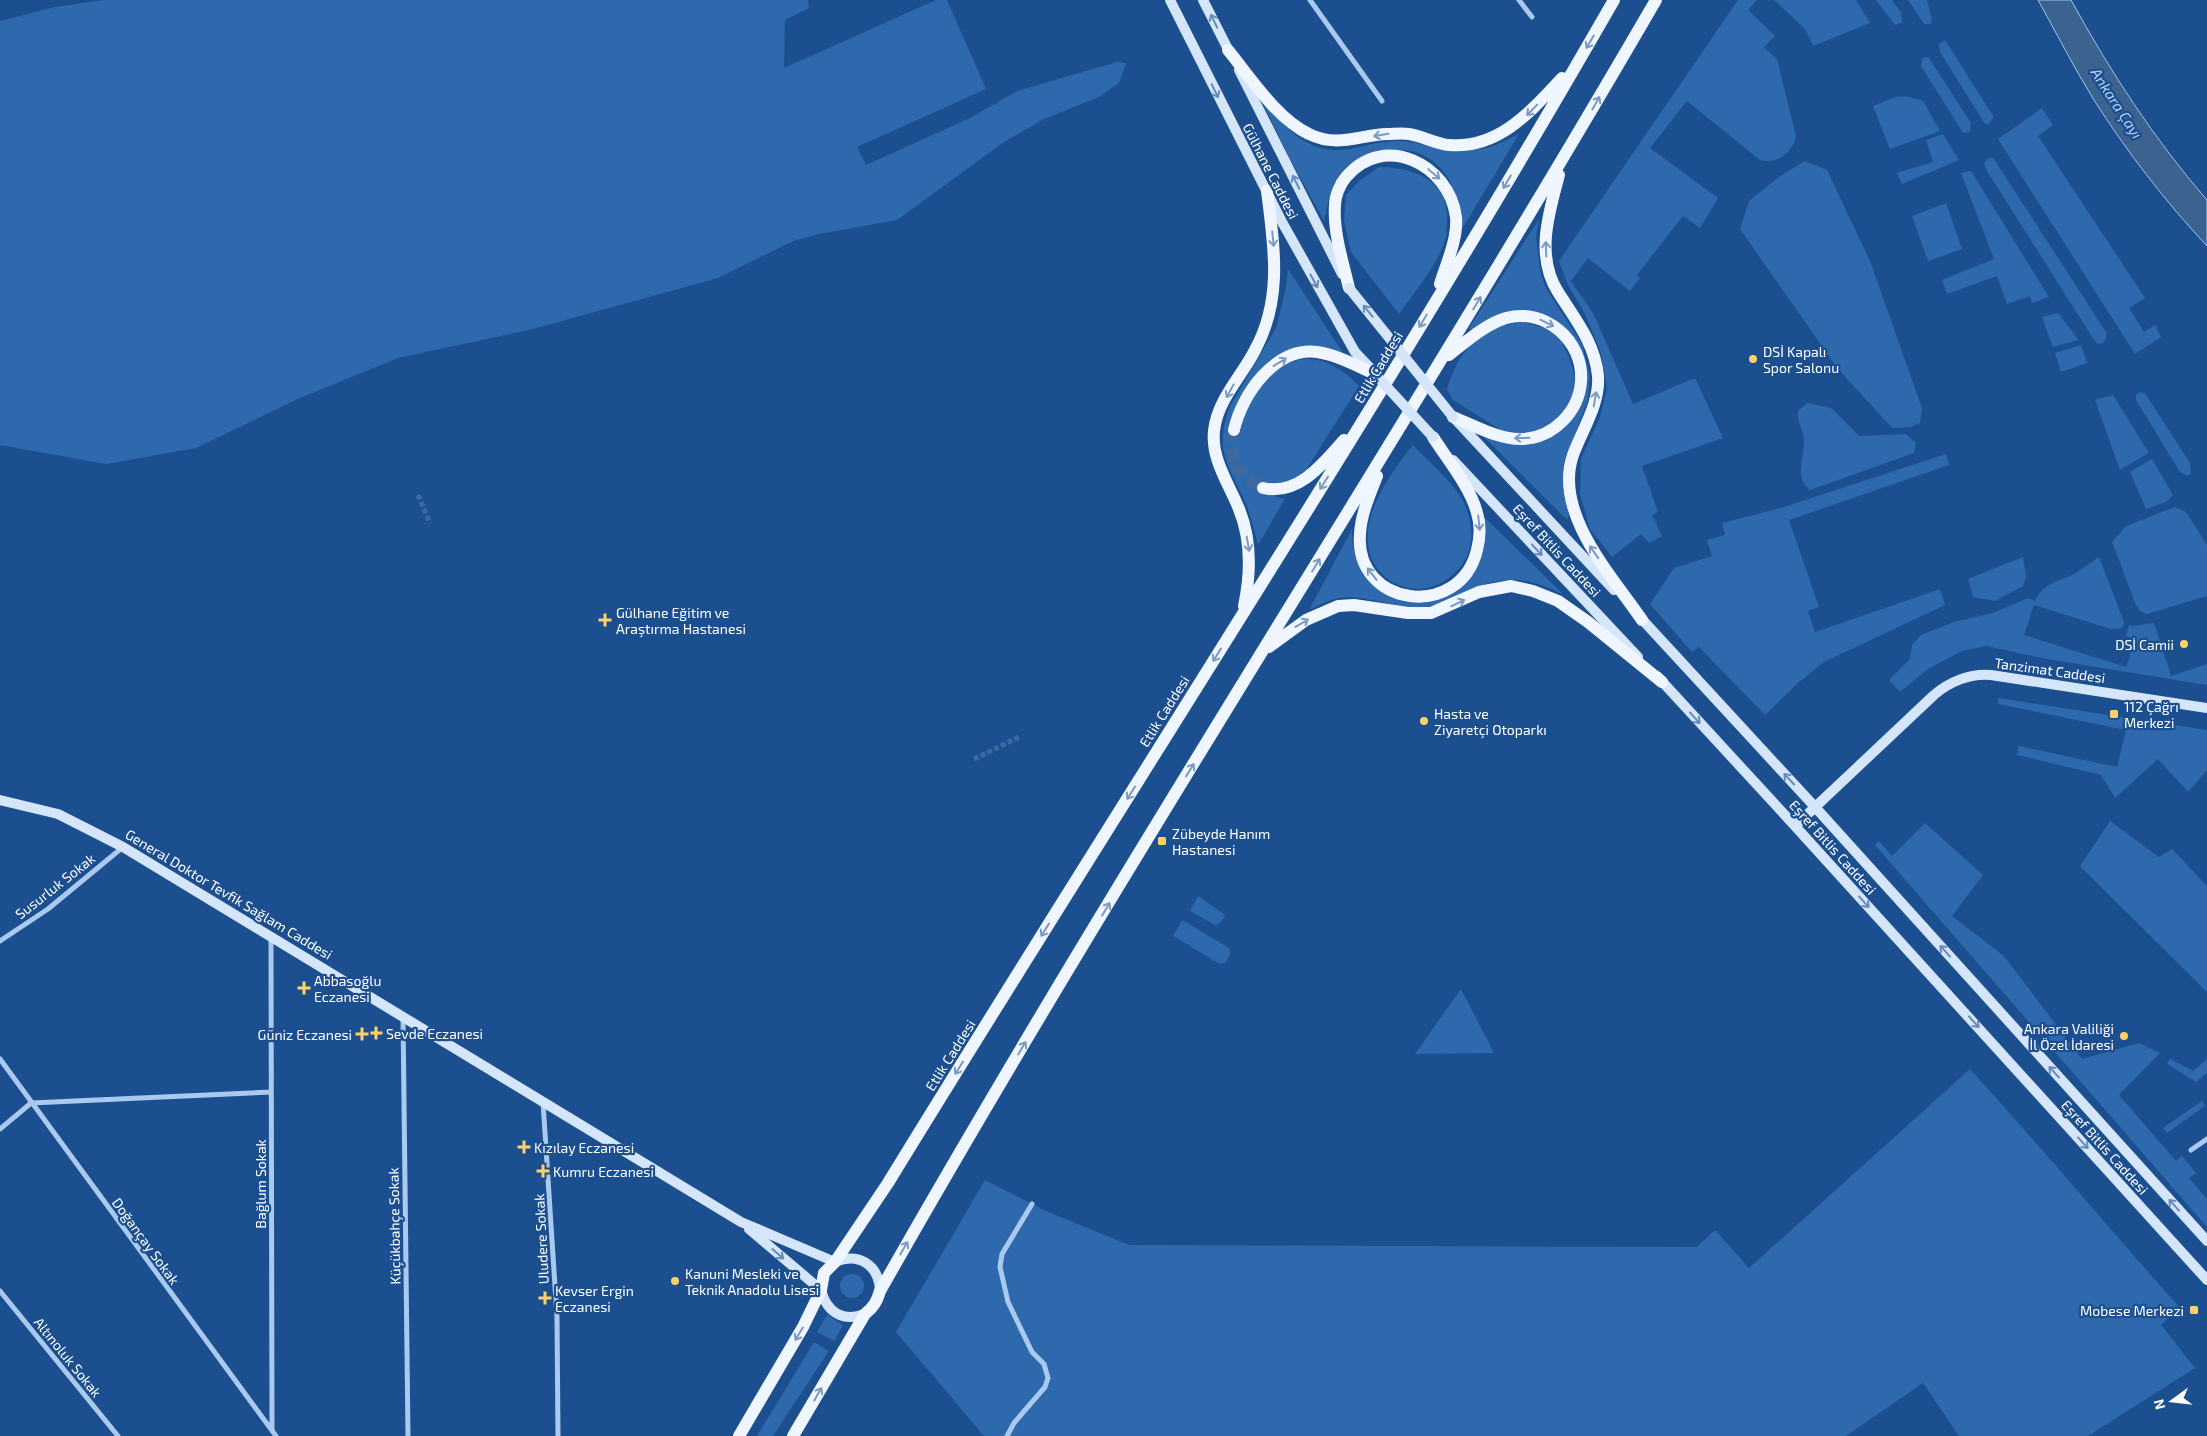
<svg xmlns="http://www.w3.org/2000/svg" width="2207" height="1436" viewBox="0 0 2207 1436" font-family="'Exo 2',sans-serif">
	<style>
		.green { fill: #2e69ad }
		.water { fill: #3c6290; stroke: #9cc4f0 }
		.lines { fill: none; stroke-linecap: round; stroke-linejoin: round }
		.street-tunnel { stroke: #3d69a0; stroke-width: 5; stroke-dasharray: 5 2.5; stroke-linecap: butt }
		.primary-tunnel { stroke: #3d69a0; stroke-width: 12; stroke-dasharray: 12 6; stroke-linecap: butt }
		.street { stroke: #a9c9ee; stroke-width: 5 }
		.secondary { stroke: #d6e6fa; stroke-width: 10 }
		.primary { stroke: #f0f6ff; stroke-width: 12 }
		.secondary-bridge { stroke: #d6e6fa; stroke-width: 10 }
		.oneway { stroke: #668bba }
		.oneway2 { stroke: #7b9ac1 }
		.poi-dot { fill: #ffd166; stroke: #1b4f8f; stroke-width: 2 }
		.labels { text-anchor: middle; dominant-baseline: central; stroke-width: 4.5; stroke-linejoin: round; paint-order: stroke }
		.street-label { font-size: 14px; fill: #fff; stroke: #1b4f8f }
		.poi-label { font-size: 14px; fill: #fff; stroke: #1b4f8f; text-anchor: start }
		.water-label { font-size: 15px; font-style: italic; fill: #b5d3f5; stroke: #1b4f8f }
	</style>
	<rect width="100%" height="100%" fill="#1b4f8f"/>
	<path class="green" d="M103 0H808L809 8 785 20 784 68 936 0H947L986 89 857 147 866 165 970 118 1017 91 1117 62 1126 63 1119 83 1099 97 1044 119 1004 142 897 220 819 234 793 241 718 278 533 329 398 358 300 398 196 448 106 464 0 445V21L55 7Z
		M1738 0H1757L1748 10 1775 36 1764 47 1777 59 1796 136C1793 152 1777 165 1760 160L1687 101 1650 148 1718 198 1700 228 1683 216 1637 275 1640 278 1630 291 1588 258 1571 281 1594 315 1633 404 1695 378 1723 438 1642 466 1658 512 1652 515 1662 536 1649 543 1641 534 1612 557 1590 529 1580 494 1581 459 1600 417 1607 388 1601 353 1585 314 1568 285 1559 261Z
		M1774 0H1856L1870 23 1813 46 1805 29Z
		M1876 0H1892L1901 13 1902 23 1895 25Z
		M1908 0H1927L1932 19 1930 24H1924Z
		M1945 40 1990 111 1994 117 1989 124H1985L1940 52 1939 44Z
		M1925 57 1929 58 1971 123 1970 132 1963 133 1958 125 1921 66 1922 59Z
		M1257 92C1272 111 1287 132 1308 143 1340 160 1366 141 1397 141 1416 141 1432 148 1450 150 1459 151 1471 150 1480 149 1493 148 1508 139 1519 134L1462 229C1459 181 1436 142 1382 151 1370 154 1354 159 1345 168 1331 182 1328 203 1324 221L1290 159Z
		M1906 96 1923 101 1940 131 1890 149 1873 106 1895 97Z
		M2042 108 2053 125 2038 136 2145 298 2129 308 2144 332 2155 325 2161 337 2135 354 1998 139Z
		M1943 134 1959 160 1902 184 1897 173 1933 162 1926 140Z
		M1989 158H1993L1996 162 2106 332V338L2103 343 2098 344 2094 340 1987 171 1984 163Z
		M1805 161 1827 170 1870 261 1922 408 1920 423 1910 427 1892 428 1838 369 1740 229 1749 201 1780 176Z
		M1379 167C1413 167 1449 180 1447 221 1447 227 1447 234 1445 240 1436 268 1415 291 1399 314L1351 252 1344 221 1346 195 1359 181Z
		M1971 171 2049 297 2032 303 2030 296 2007 304 1997 276 1947 294 1942 280 1994 259 1961 173Z
		M1946 203 1962 249 1928 261 1912 216Z
		M1539 219 1536 236 1540 271 1546 288 1582 344 1590 376 1588 400 1566 458 1563 481 1569 515 1567 520 1484 437 1485 433 1527 443 1579 406 1575 341 1564 326 1551 317 1530 311 1474 331 1469 328Z
		M1288 269 1343 353C1265 336 1260 369 1229 429L1241 431C1241 415 1249 404 1257 392 1287 349 1324 349 1359 386L1306 470 1294 478 1262 493 1285 499 1258 545C1254 529 1250 512 1243 497 1225 461 1215 447 1230 406L1276 328 1286 288Z
		M2058 313 2079 340 2053 347 2042 317Z
		M1523 322 1545 328 1559 336 1569 357 1575 377 1572 400 1565 415 1543 429 1524 434 1501 430 1453 400 1447 390C1454 362 1471 337 1499 326 1506 324 1515 324 1523 322Z
		M2081 345 2087 363 2061 372 2055 353Z
		M2139 392 2145 393 2190 463 2191 473 2188 476 2180 472 2136 400V395Z
		M2113 395 2149 453 2120 470 2095 400Z
		M1807 403 1831 408 1859 436 1906 434 1916 443 1914 453 1810 490C1794 478 1804 459 1804 442 1804 431 1797 423 1798 411Z
		M1413 445C1429 462 1450 479 1462 499 1476 525 1476 558 1450 577 1441 584 1430 589 1419 589 1405 589 1390 583 1381 573 1346 534 1387 477 1413 445Z
		M1946 454 1949 465 1789 520 1819 607 1808 611 1815 632 1940 589 1945 605 1824 662 1799 682 1765 715 1699 647 1692 652 1650 604 1674 568 1712 556 1707 540 1725 535 1722 523 1784 507Z
		M2152 459 2173 495 2166 502 2146 509 2130 472Z
		M2175 507 2186 512 2207 545V596L2147 614 2140 611 2136 605 2112 542 2126 526Z
		M1485 518 1564 595C1525 575 1502 575 1463 593 1452 598 1440 605 1428 607 1401 611 1375 597 1348 597 1334 597 1321 604 1309 610L1352 529C1348 628 1496 630 1485 518Z
		M2023 557 2026 577 2023 586 1995 601 1973 597 1968 579Z
		M2099 557 2124 622 2122 628 2111 629 2034 605 2024 635 2126 667 2135 640 2126 636 2129 625 2132 626 2154 623 2171 676 2207 664V685L2047 659 1986 646 1962 651 1928 669 1900 692 1889 680 1910 659 1912 645 1921 635 1954 622 1993 613 2028 598 2035 601C2043 582 2059 582 2076 573 2084 568 2091 562 2099 557Z
		M1998 698 2207 730V770L2188 792 2158 759 2115 798 2101 775 2017 755 2019 746 2117 767 2126 730 1998 704Z
		M2110 821 2159 857 2172 849 2207 886V992L2080 866Z
		M1925 823 1983 875 1952 916 2004 956 2082 1059 2139 1043 2160 1053 2119 1095 2176 1161 2182 1156 2196 1173 2189 1178 2207 1199V1227L1875 845 1879 841 1892 856Z
		M1198 896 1224 914 1225 917 1219 924 1215 925 1190 911Z
		M1182 920 1229 948 1230 955 1225 963 1220 964 1173 936Z
		M1461 989 1494 1053 1415 1054Z
		M2170 1059 2193 1071 2207 1059V1073L2196 1082 2167 1064Z
		M1970 1069C2041 1147 2109 1228 2179 1307L2161 1325 2195 1368 2088 1436H1959L1923 1383 1846 1436H984L896 1332 985 1180 1046 1211 1129 1245 1697 1247 1715 1230 1749 1268Z
		M2202 1101 2205 1106 2167 1133 2163 1128Z
		M840 1286a12 12 0 1 1 24 0a12 12 0 1 1-24 0Z
		M827 1315 843 1325 834 1341 817 1332Z
		M814 1342 829 1351 773 1436H757Z"/>
	<path class="water" d="M2038 0H2071C2110 71 2154 139 2207 200V246C2165 201 2127 152 2094 100 2074 68 2057 34 2038 0Z"/>
	<g class="lines">
		<path class="street-tunnel" d="M418 495 430 523
			M974 759 1021 736"/>
		<path class="primary-tunnel" d="M1234 430C1228 457 1238 476 1263 488"/>
		<path class="street" d="M1310 0 1382 101
			M1519 0 1532 17
			M271 937 272 1431
			M0 941 48 909 123 847
			M403 1017 408 1436
			M0 1059 276 1436
			M543 1102 557 1317 558 1436
			M0 1129 31 1103 271 1092
			M2191 1150 2207 1139
			M0 1291 118 1436
			M1007 1436 1014 1423 1045 1387 1048 1378 1044 1364 1032 1352 1008 1302 1000 1267 1002 1254 1032 1204"/>
		<path class="secondary" d="M1170 0 1282 222 1355 352 1373 371
			M1203 0 1231 55
			M1239 70 1342 274
			M1455 419 1614 590
			M1453 460 1638 657
			M1638 615 1815 807 2207 1241
			M1657 676 1795 826 2207 1280
			M0 800 58 814 123 847 741 1222 835 1262C859 1252 879 1265 880 1291
			M1795 826 1934 695C1949 682 1970 673 1991 675L2207 708
			M749 1229 821 1290C827 1313 843 1322 865 1314"/>
		<path class="primary" d="M1228 50C1250 77 1277 119 1309 134 1337 148 1359 135 1387 134 1394 134 1402 133 1409 134 1423 136 1436 144 1449 145 1499 149 1531 111 1562 78
			M1559 175C1549 212 1535 256 1558 292 1575 319 1595 343 1598 376 1600 404 1582 430 1573 455 1553 513 1612 576 1642 620
			M1349 288C1343 262 1333 232 1335 205 1335 196 1340 184 1346 177 1384 132 1449 164 1456 217 1458 239 1446 264 1440 284
			M1449 355C1467 341 1484 325 1506 318 1545 307 1584 341 1581 381 1579 412 1553 438 1522 439 1499 440 1474 425 1453 417
			M1234 430C1242 394 1275 347 1317 352 1337 355 1357 366 1375 374
			M1377 476C1370 494 1361 514 1360 534 1354 607 1460 621 1477 550 1480 538 1481 525 1477 513 1471 488 1447 459 1433 437
			M1263 488C1298 496 1323 464 1344 440
			M1244 606C1251 573 1252 541 1239 509 1229 484 1211 459 1214 431 1217 400 1242 376 1255 350 1283 299 1274 246 1267 191
			M1269 647 1306 620 1338 606 1354 605 1408 613H1431L1479 592 1511 586 1533 591 1558 601 1588 622 1662 682
			M739 1436 803 1327 821 1290 824 1273 835 1262 888 1183C1130 788 1384 401 1614 0
			M793 1436 865 1314C874 1307 877 1301 880 1291 1128 854 1404 434 1656 0"/>
		<path class="secondary-bridge" d="M1349 288 1453 417
			M1375 374 1433 437"/>
	</g>
	<defs><path id="oneway-shaft" d="M-6 0H5M1.5-3L5.5 0L1.5 3" fill="none" stroke-width="1.6" stroke-linecap="round" stroke-linejoin="round" transform="scale(1.25)"/></defs>
	<g class="oneway">
		<use href="#oneway-shaft" transform="translate(1214 21) rotate(-116)"/>
		<use href="#oneway-shaft" transform="translate(1215 91) rotate(64)"/>
		<use href="#oneway-shaft" transform="translate(1296 182) rotate(-117)"/>
		<use href="#oneway-shaft" transform="translate(1314 281) rotate(61)"/>
		<use href="#oneway-shaft" transform="translate(1368 311) rotate(-129)"/>
		<use href="#oneway-shaft" transform="translate(1537 550) rotate(47)"/>
		<use href="#oneway-shaft" transform="translate(1695 718) rotate(47)"/>
		<use href="#oneway-shaft" transform="translate(1789 779) rotate(-133)"/>
		<use href="#oneway-shaft" transform="translate(1864 902) rotate(48)"/>
		<use href="#oneway-shaft" transform="translate(1945 951) rotate(-132)"/>
		<use href="#oneway-shaft" transform="translate(1974 1022) rotate(48)"/>
		<use href="#oneway-shaft" transform="translate(2054 1072) rotate(-132)"/>
		<use href="#oneway-shaft" transform="translate(2083 1143) rotate(48)"/>
		<use href="#oneway-shaft" transform="translate(2174 1205) rotate(-132)"/>
		<use href="#oneway-shaft" transform="translate(778 1254) rotate(41)"/>
	</g>
	<g class="oneway2">
		<use href="#oneway-shaft" transform="translate(1590 42) rotate(121)"/>
		<use href="#oneway-shaft" transform="translate(1596 103) rotate(-60)"/>
		<use href="#oneway-shaft" transform="translate(1532 110) rotate(134)"/>
		<use href="#oneway-shaft" transform="translate(1381 135) rotate(171)"/>
		<use href="#oneway-shaft" transform="translate(1434 174) rotate(40)"/>
		<use href="#oneway-shaft" transform="translate(1507 182) rotate(121)"/>
		<use href="#oneway-shaft" transform="translate(1273 239) rotate(84)"/>
		<use href="#oneway-shaft" transform="translate(1546 249) rotate(-92)"/>
		<use href="#oneway-shaft" transform="translate(1477 303) rotate(-59)"/>
		<use href="#oneway-shaft" transform="translate(1423 321) rotate(121)"/>
		<use href="#oneway-shaft" transform="translate(1547 323) rotate(26)"/>
		<use href="#oneway-shaft" transform="translate(1280 362) rotate(-31)"/>
		<use href="#oneway-shaft" transform="translate(1230 391) rotate(119)"/>
		<use href="#oneway-shaft" transform="translate(1595 399) rotate(-80)"/>
		<use href="#oneway-shaft" transform="translate(1522 438) rotate(179)"/>
		<use href="#oneway-shaft" transform="translate(1324 483) rotate(122)"/>
		<use href="#oneway-shaft" transform="translate(1479 523) rotate(84)"/>
		<use href="#oneway-shaft" transform="translate(1248 544) rotate(80)"/>
		<use href="#oneway-shaft" transform="translate(1594 552) rotate(-125)"/>
		<use href="#oneway-shaft" transform="translate(1316 565) rotate(-59)"/>
		<use href="#oneway-shaft" transform="translate(1372 574) rotate(-128)"/>
		<use href="#oneway-shaft" transform="translate(1458 603) rotate(-26)"/>
		<use href="#oneway-shaft" transform="translate(1302 623) rotate(-31)"/>
		<use href="#oneway-shaft" transform="translate(1217 655) rotate(122)"/>
		<use href="#oneway-shaft" transform="translate(1190 770) rotate(-58)"/>
		<use href="#oneway-shaft" transform="translate(1131 793) rotate(122)"/>
		<use href="#oneway-shaft" transform="translate(1106 909) rotate(-59)"/>
		<use href="#oneway-shaft" transform="translate(1045 930) rotate(122)"/>
		<use href="#oneway-shaft" transform="translate(1022 1048) rotate(-59)"/>
		<use href="#oneway-shaft" transform="translate(959 1068) rotate(122)"/>
		<use href="#oneway-shaft" transform="translate(904 1248) rotate(-60)"/>
		<use href="#oneway-shaft" transform="translate(799 1334) rotate(121)"/>
		<use href="#oneway-shaft" transform="translate(818 1394) rotate(-60)"/>
	</g>
	<g class="poi-dot">
		<circle cx="1753" cy="359" r="5"/>
		<path d="M602.5 612.5h5v5h5v5h-5v5h-5v-5h-5v-5h5z"/>
		<circle cx="2184" cy="644" r="5"/>
		<rect x="2109" y="709" width="10" height="10" rx="2.5"/>
		<circle cx="1424" cy="721" r="5"/>
		<rect x="1157" y="836" width="10" height="10" rx="2.5"/>
		<path d="M301.5 980.5h5v5h5v5h-5v5h-5v-5h-5v-5h5z"/>
		<path d="M373.5 1025.5h5v5h5v5h-5v5h-5v-5h-5v-5h5z"/>
		<path d="M359.5 1026.5h5v5h5v5h-5v5h-5v-5h-5v-5h5z"/>
		<circle cx="2124" cy="1036" r="5"/>
		<path d="M521.5 1139.5h5v5h5v5h-5v5h-5v-5h-5v-5h5z"/>
		<path d="M540.5 1163.5h5v5h5v5h-5v5h-5v-5h-5v-5h5z"/>
		<circle cx="675" cy="1281" r="5"/>
		<path d="M542.5 1290.5h5v5h5v5h-5v5h-5v-5h-5v-5h5z"/>
		<rect x="2189" y="1305" width="10" height="10" rx="2.5"/>
	</g>
	<g class="labels">
		<g class="street-label">
			<text transform="translate(1271 171) rotate(63)">Gülhane Caddesi</text>
			<text transform="translate(1378 367) rotate(-59)">Etlik Caddesi</text>
			<text transform="translate(1557 550) rotate(47)">Eşref Bitlis Caddesi</text>
			<text transform="translate(2050 670) rotate(8)">Tanzimat Caddesi</text>
			<text transform="translate(1164 711) rotate(-58)">Etlik Caddesi</text>
			<text transform="translate(1833 847) rotate(48)">Eşref Bitlis Caddesi</text>
			<text transform="translate(55 886) rotate(-38)">Susurluk Sokak</text>
			<text transform="translate(229 894) rotate(31)">General Doktor Tevfik Sağlam Caddesi</text>
			<text transform="translate(950 1055) rotate(-58)">Etlik Caddesi</text>
			<text transform="translate(2105 1147) rotate(48)">Eşref Bitlis Caddesi</text>
			<text transform="translate(260 1184) rotate(-90)">Bağlum Sokak</text>
			<text transform="translate(394 1226) rotate(-91)">Küçükbahçe Sokak</text>
			<text transform="translate(541 1239) rotate(-93)">Uludere Sokak</text>
			<text transform="translate(146 1241) rotate(54)">Doğançay Sokak</text>
			<text transform="translate(68 1357) rotate(51)">Altınoluk Sokak</text>
		</g>
		<g class="poi-label">
			<text x="1763" y="351">DSİ Kapalı<tspan x="1763" dy="16">Spor Salonu</tspan></text>
			<text x="616" y="612">Gülhane Eğitim ve<tspan x="616" dy="16">Araştırma Hastanesi</tspan></text>
			<text x="2174" y="644" text-anchor="end">DSİ Camii</text>
			<text x="2124" y="706">112 Çağrı<tspan x="2124" dy="16">Merkezi</tspan></text>
			<text x="1434" y="713">Hasta ve<tspan x="1434" dy="16">Ziyaretçi Otoparkı</tspan></text>
			<text x="1172" y="833">Zübeyde Hanım<tspan x="1172" dy="16">Hastanesi</tspan></text>
			<text x="314" y="980">Abbasoğlu<tspan x="314" dy="16">Eczanesi</tspan></text>
			<text x="2114" y="1028" text-anchor="end">Ankara Valiliği<tspan x="2114" dy="16">İl Özel İdaresi</tspan></text>
			<text x="386" y="1033">Sevde Eczanesi</text>
			<text x="352" y="1034" text-anchor="end">Güniz Eczanesi</text>
			<text x="534" y="1147">Kızılay Eczanesi</text>
			<text x="553" y="1171">Kumru Eczanesi</text>
			<text x="685" y="1273">Kanuni Mesleki ve<tspan x="685" dy="16">Teknik Anadolu Lisesi</tspan></text>
			<text x="555" y="1290">Kevser Ergin<tspan x="555" dy="16">Eczanesi</tspan></text>
			<text x="2184" y="1310" text-anchor="end">Mobese Merkezi</text>
		</g>
		<g class="water-label">
			<text transform="translate(2117 103) rotate(57)">Ankara Çayı</text>
		</g>
	</g>
	<g transform="translate(2172 1401) rotate(255)" stroke="#1b4f8f" stroke-width="4" paint-order="stroke">
	<path d="M0-4L9 19L0 12L-9 19Z" fill="#ffffff"/>
	<text y="-8" font-size="14" font-weight="bold" text-anchor="middle" fill="#ffffff">N</text>
	</g>
</svg>
